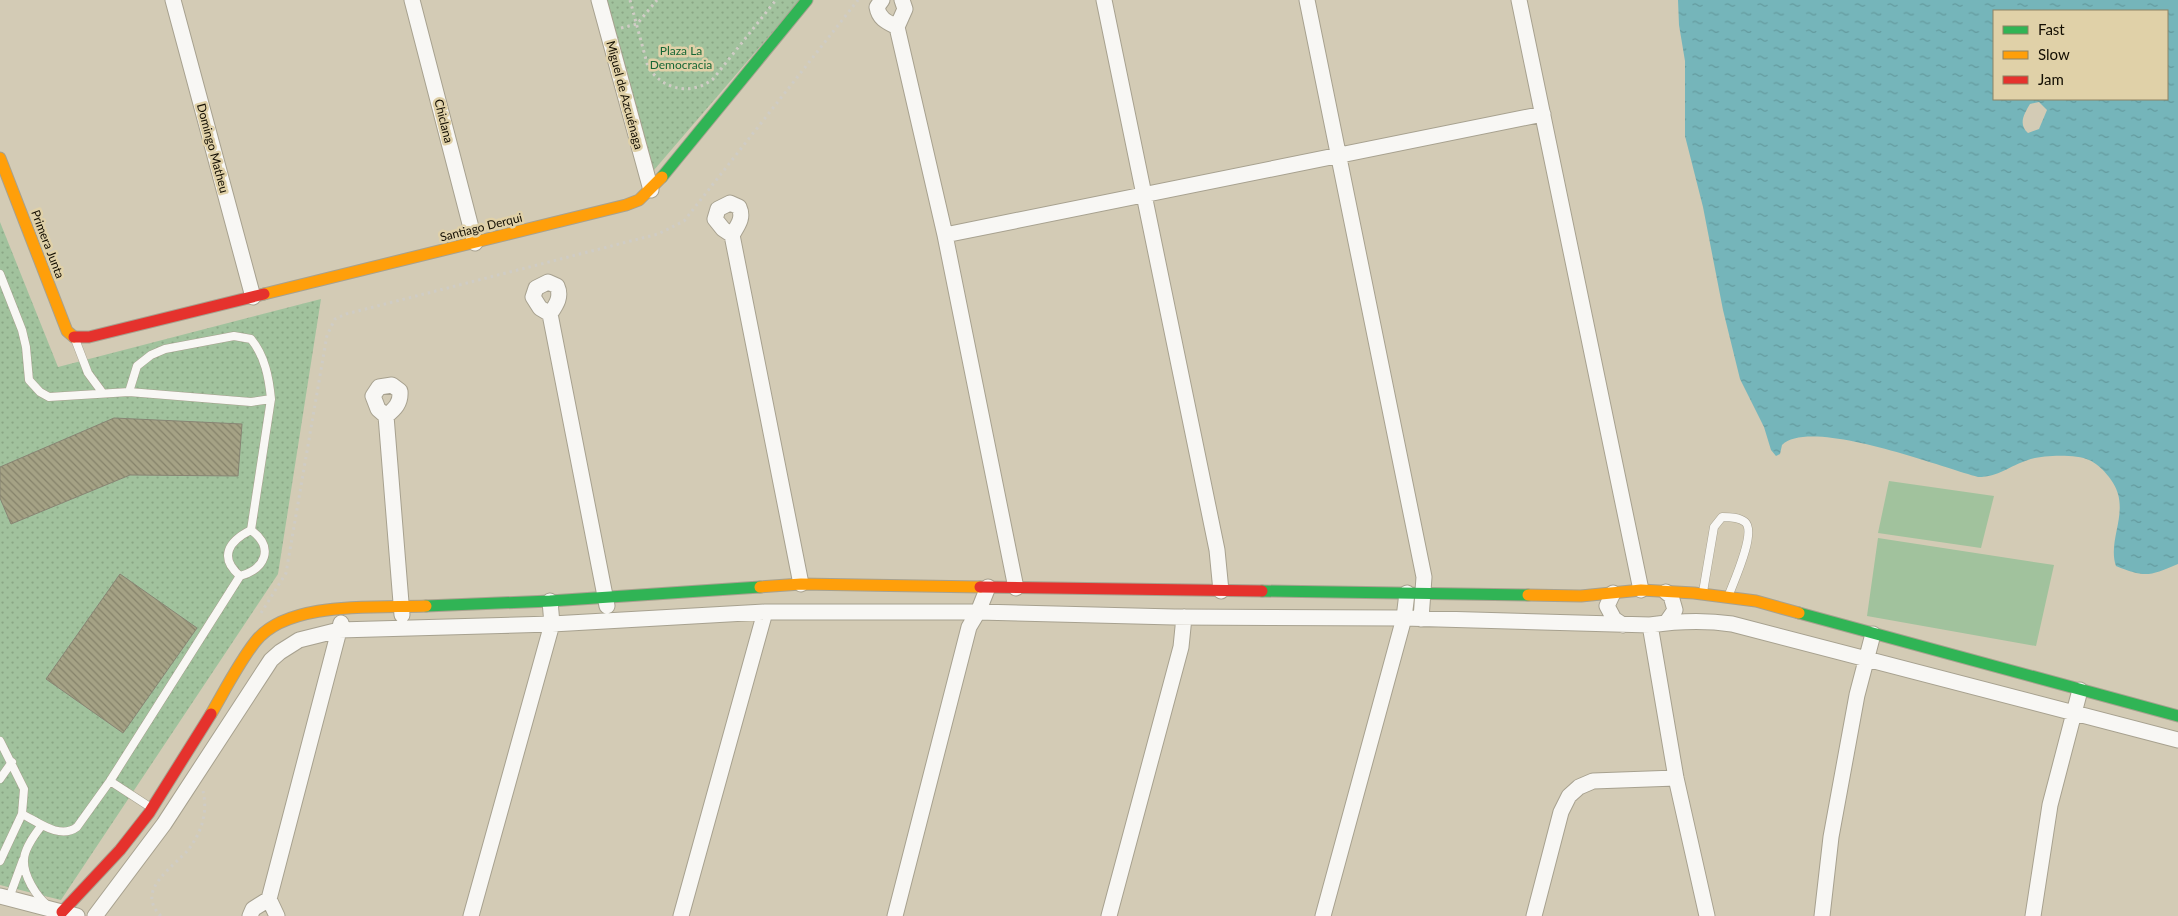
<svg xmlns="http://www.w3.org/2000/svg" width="2178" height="916" viewBox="0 0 2178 916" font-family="Lato,sans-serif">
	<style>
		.grass { fill: #a1c29d }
		.park { fill: url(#park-dots) }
		.water { fill: url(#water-ripples); fill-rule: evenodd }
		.building { fill: url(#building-back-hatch); stroke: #888574 }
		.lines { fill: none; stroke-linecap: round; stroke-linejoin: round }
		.lane-casing { stroke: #a7a18f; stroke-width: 9 }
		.street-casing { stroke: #a7a18f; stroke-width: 17 }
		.fast-casing { stroke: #a7a18f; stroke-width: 13 }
		.slow-casing { stroke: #a7a18f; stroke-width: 13 }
		.jam-casing { stroke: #a7a18f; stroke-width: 13 }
		.path { stroke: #cfccc5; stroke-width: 3; stroke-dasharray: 2.5 4; stroke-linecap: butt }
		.lane { stroke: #f8f7f4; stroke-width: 8 }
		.street { stroke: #f8f7f4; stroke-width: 15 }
		.fast { stroke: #30b455; stroke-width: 11 }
		.slow { stroke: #ff9f0a; stroke-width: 11 }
		.jam { stroke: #e5322d; stroke-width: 11 }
		.labels { text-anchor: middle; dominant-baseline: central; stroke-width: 5; stroke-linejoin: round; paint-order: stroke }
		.park-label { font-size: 12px; fill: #186735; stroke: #e0d1a8 }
		.street-label { font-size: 12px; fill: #120d01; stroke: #e0d1a8 }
	</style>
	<defs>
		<pattern id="park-dots" width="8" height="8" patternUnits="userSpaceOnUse" patternTransform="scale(1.25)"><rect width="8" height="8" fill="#a1c29d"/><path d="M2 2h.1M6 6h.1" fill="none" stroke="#8aa685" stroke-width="1.8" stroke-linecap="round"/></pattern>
		<pattern id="water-ripples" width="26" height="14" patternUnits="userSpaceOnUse" patternTransform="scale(1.25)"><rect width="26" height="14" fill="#75b5ba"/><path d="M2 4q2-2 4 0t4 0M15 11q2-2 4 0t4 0" fill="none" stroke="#649a9e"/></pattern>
		<pattern id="building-back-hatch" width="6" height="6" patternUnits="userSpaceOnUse" patternTransform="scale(1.25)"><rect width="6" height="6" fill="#a5a285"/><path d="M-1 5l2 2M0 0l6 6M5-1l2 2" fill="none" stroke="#85826a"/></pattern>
	</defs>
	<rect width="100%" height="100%" fill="#d3cbb5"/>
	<path class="grass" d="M1889 481 1994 496 1981 548 1878 533Z
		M1878 538 2054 565 2036 646 1867 616Z"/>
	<path class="park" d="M605 0H800L654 170 651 167Z
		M0 222 58 367 321 299 278 574 61 900 0 885Z"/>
	<path class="water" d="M1678 0H2178V564C2150 576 2145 578 2116 566 2108 543 2125 519 2118 494 2115 482 2101 465 2089 460 2076 454 2041 455 2028 460 2009 466 1999 477 1978 477 1940 467 1811 417 1782 445L1780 454 1776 456 1771 450 1764 427 1740 379 1723 310 1703 207 1685 136V61L1679 25ZM1994 11H2167V99H1994ZM2039 102 2047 110 2039 129 2028 133C2018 124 2024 114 2030 104Z"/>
	<path class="building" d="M114 418 242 424 238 476 130 475 11 524 0 498V467Z
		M120 574 197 628 123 733 46 679Z"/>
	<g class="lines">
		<g class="lane-casing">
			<path id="lane" d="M0 274 22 330 26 347 29 380 40 392 49 397 129 392 251 402 271 399
				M75 339 88 373 102 392
				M129 392 137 366 151 355 165 349 234 336 251 339C265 356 269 378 271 399L251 530
				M240 576C218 557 229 541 251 530
				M1703 592 1714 527 1722 517C1730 517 1739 517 1745 522 1757 532 1733 583 1728 597
				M0 741 24 789 22 814C38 822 60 840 77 827L110 781 240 576C265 569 275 548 251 530
				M0 779 12 762
				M110 781 150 807
				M42 825C35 834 24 849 24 860 23 875 36 896 47 905
				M0 861 22 814
				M9 898 23 860"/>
		</g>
		<g class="street-casing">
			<path id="street" d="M173 0 253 297
				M412 0 475 243
				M599 0 651 190
				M882 0 877 7C879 19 887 22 897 27
				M902 0 905 9 897 27 945 235 1016 588
				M1104 0 1217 550 1221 591
				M1307 0 1424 577 1421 619
				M1519 0 1641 590
				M732 235 723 229 715 219 718 209 730 203 739 207C744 218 738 225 732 235L801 584
				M945 235 1543 114
				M550 314 540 308 533 297 536 288 548 282 557 286C562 297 556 305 550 314L607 606
				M386 416C395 409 401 403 400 391L392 385 379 387 373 396 378 409 386 416 402 615
				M1613 593 1607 606 1614 619 1623 625
				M1666 623 1675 610 1671 596 1666 592
				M1650 625 1676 778 1707 916
				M0 896 77 916
				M269 899 277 916
				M95 916 164 824 271 660 280 652 299 640 339 630 552 624 765 612H978L1174 617 1404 618 1650 625C1678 621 1704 620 1732 624L2178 740
				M250 916 253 909 269 899 341 623
				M471 916 552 624 550 601
				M681 916 765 612
				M895 916 969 627 978 612 988 587
				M1109 916 1181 647 1184 617
				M1323 916 1404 618 1407 593
				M1534 916 1561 812 1569 796 1579 787 1593 781 1676 778
				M1822 916 1831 837 1857 695 1873 634
				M2033 916 2050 805 2080 690"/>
		</g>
		<g class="fast-casing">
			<path id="fast" d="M662 177 807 0
				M1262 591 1528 595
				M426 606 550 601 760 587
				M1799 613 2178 716"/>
		</g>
		<g class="slow-casing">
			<path id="slow" d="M0 158 67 331 74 337
				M264 294 626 205 639 200 662 177
				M760 587 801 584 980 587
				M1528 595 1581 596 1641 590 1694 593 1756 601 1799 613
				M211 714C225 690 238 664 255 642 287 600 378 608 426 606"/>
		</g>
		<g class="jam-casing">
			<path id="jam" d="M74 337H89L264 294
				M980 587 1262 591
				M62 912 120 850 149 813 211 714"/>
		</g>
		<path class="path" d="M630 0 648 67C663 90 691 96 713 79L776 0
			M621 28 637 24 657 0
			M261 613 286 573 327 335 335 319 346 314 658 234 684 221 858 0
			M161 916C134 890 174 867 188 850 202 832 208 812 203 791"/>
		<use href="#lane" class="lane"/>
		<use href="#street" class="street"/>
		<use href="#fast" class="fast"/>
		<use href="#slow" class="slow"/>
		<use href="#jam" class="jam"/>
	</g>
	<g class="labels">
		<g class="park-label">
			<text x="681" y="50">Plaza La<tspan x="681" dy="14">Democracia</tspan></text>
		</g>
		<g class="street-label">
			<text transform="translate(625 95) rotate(75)">Miguel de Azcuénaga</text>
			<text transform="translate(444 121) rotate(76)">Chiclana</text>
			<text transform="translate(213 148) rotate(75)">Domingo Matheu</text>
			<text transform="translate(481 227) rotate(-14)">Santiago Derqui</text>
			<text transform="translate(48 244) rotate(69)">Primera Junta</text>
		</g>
	</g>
	<rect x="1993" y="10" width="175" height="90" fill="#e0d1a8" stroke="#8e8365"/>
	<rect x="2003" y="26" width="25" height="8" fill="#30b455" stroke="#8e8365"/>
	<text x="2038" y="35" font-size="15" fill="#120d01">Fast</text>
	<rect x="2003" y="51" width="25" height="8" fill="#ff9f0a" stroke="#8e8365"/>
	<text x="2038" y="60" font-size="15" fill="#120d01">Slow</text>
	<rect x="2003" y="76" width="25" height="8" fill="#e5322d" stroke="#8e8365"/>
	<text x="2038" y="85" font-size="15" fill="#120d01">Jam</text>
</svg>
